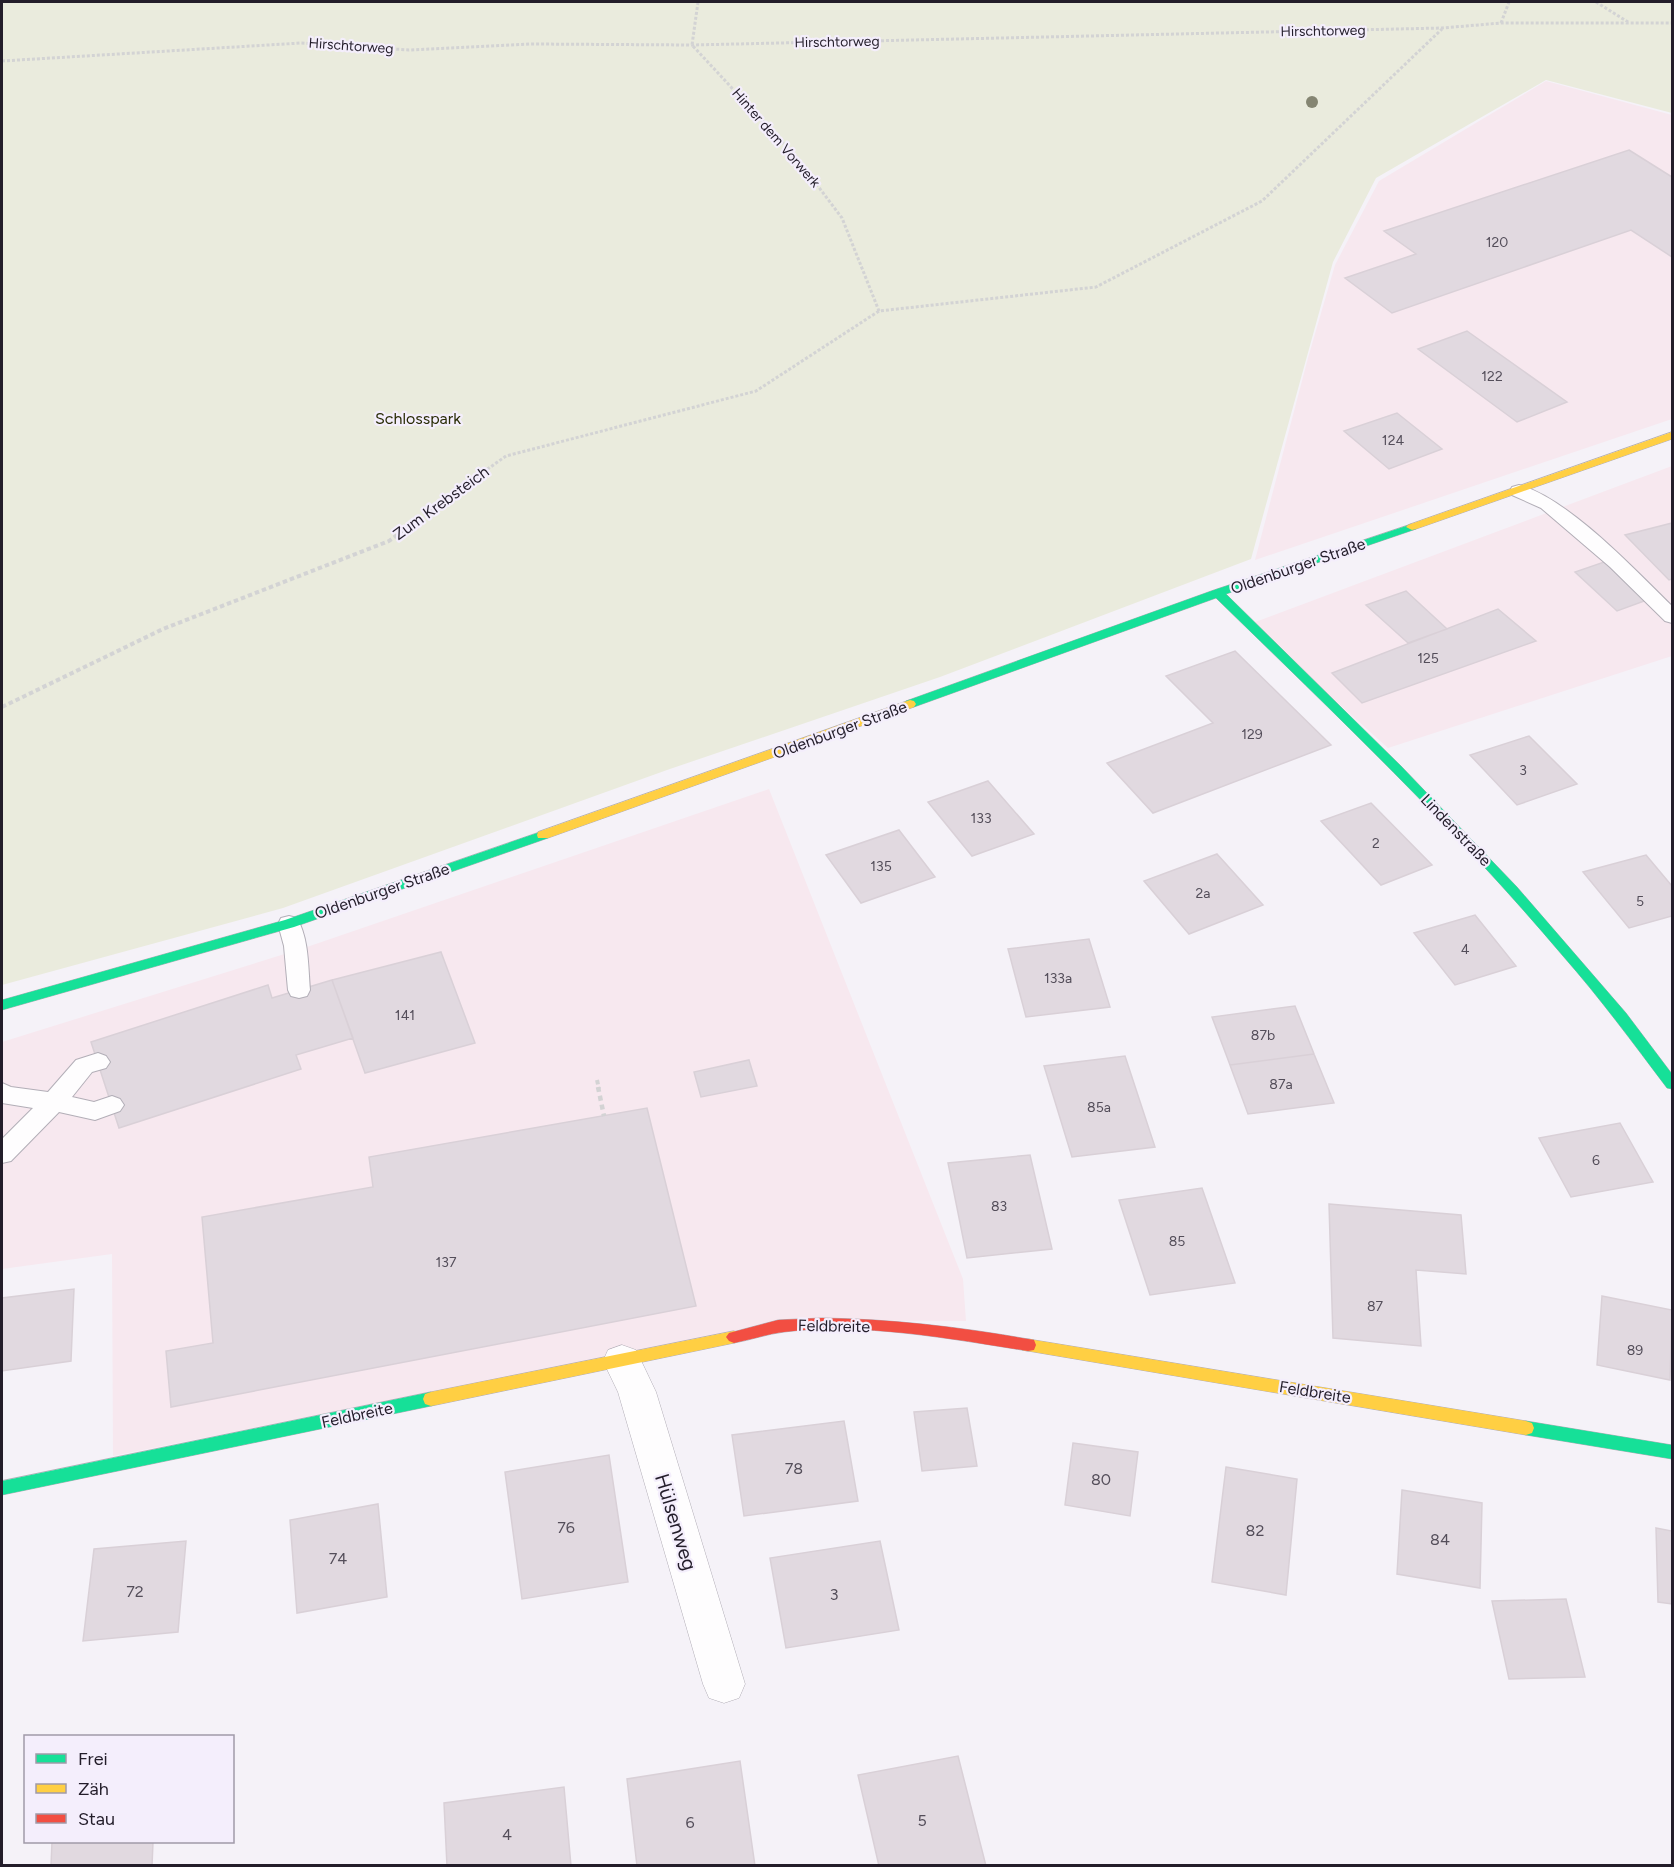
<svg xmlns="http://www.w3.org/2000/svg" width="1674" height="1867" viewBox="0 0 1674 1867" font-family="Figtree,sans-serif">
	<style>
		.commercial { fill: #f7e8ef }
		.green { fill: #eaebdd }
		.building { fill: #e1d9e0; stroke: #d9d0d7; stroke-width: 1.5 }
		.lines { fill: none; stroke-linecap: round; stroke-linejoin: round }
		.lane-casing { stroke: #b2aeb7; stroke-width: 2 }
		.street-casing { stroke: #b2aeb7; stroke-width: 1 }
		.fast-casing { stroke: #b2aeb7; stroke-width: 1 }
		.slow-casing { stroke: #b2aeb7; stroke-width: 1 }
		.jam-casing { stroke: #b2aeb7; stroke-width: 1 }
		.path-far2 { stroke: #d3d3d4; stroke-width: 3; stroke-dasharray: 3 2; stroke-linecap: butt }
		.path-far1 { stroke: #d3d3d4; stroke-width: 4; stroke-dasharray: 4.5 3; stroke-linecap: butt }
		.path { stroke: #d3d3d4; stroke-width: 4.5; stroke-dasharray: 5 4; stroke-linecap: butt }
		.lane { fill: #fefdfe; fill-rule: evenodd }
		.street { fill: #fefdfe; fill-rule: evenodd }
		.fast { fill: #16e098; fill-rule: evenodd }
		.slow { fill: #ffcf43; fill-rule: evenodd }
		.jam { fill: #f24e42; fill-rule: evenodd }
		.tree { fill: #858572 }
		.labels { text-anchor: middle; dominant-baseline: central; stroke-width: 4.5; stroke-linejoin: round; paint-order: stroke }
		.far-street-label { font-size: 14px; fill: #231d2a; stroke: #f4eefc }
		.number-label { font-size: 14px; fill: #544e5a }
		.park-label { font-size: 16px; fill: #292c05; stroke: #f4eefc }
		.street-label { font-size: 16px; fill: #231d2a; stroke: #f4eefc }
		.near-number-label { font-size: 16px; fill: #544e5a }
		.near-street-label { font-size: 20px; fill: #231d2a; stroke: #f4eefc }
	</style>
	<rect width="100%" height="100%" fill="#f5f2f8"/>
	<path class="commercial" d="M1546 81 1672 115V419L1255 560 1308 358 1335 265 1379 181Z
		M1672 466V656L1388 748 1250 624Z
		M769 789 963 1279 966 1321 788 1320 113 1456 112 1254 2 1269V1042L304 948Z"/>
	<path class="green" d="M2 2H1672V113L1546 80 1376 178 1333 262 1251 559 940 677 667 770 283 908 2 985Z"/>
	<path class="building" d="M1629 150 1672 177V257L1631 230 1392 313 1345 278 1416 254 1384 231Z
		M1467 331 1567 402 1517 422 1418 349Z
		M1397 413 1442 449 1389 469 1344 431Z
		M1672 523V579L1669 580 1625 535Z
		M1604 562 1647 600 1617 611 1575 572Z
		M1406 591 1447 629 1408 643 1366 605Z
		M1498 609 1536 641 1362 703 1332 673Z
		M1235 651 1331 745 1153 813 1107 763 1213 723 1166 676Z
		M1529 736 1577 784 1517 805 1470 755Z
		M988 781 1034 834 972 856 928 802Z
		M1371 803 1432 865 1381 885 1321 821Z
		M899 830 935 877 861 903 826 855Z
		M1217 854 1263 905 1189 934 1144 881Z
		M1646 855 1672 886V916L1629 928 1583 872Z
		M1475 915 1516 966 1455 985 1414 933Z
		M1089 939 1110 1007 1026 1017 1008 949Z
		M441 952 475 1043 365 1073 332 980Z
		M332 980 353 1038 296 1055 301 1069 119 1128 91 1042 268 985 272 998Z
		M1295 1006 1314 1054 1230 1065 1212 1017Z
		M1314 1054 1334 1103 1248 1114 1230 1065Z
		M1125 1056 1155 1147 1072 1157 1044 1066Z
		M749 1060 757 1086 701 1097 694 1072Z
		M647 1108 696 1306 171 1407 166 1351 213 1343 202 1217 373 1187 369 1157Z
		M1620 1123 1653 1182 1571 1197 1539 1138Z
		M1030 1155 1052 1249 967 1258 948 1163Z
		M1202 1188 1235 1283 1150 1295 1119 1200Z
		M1329 1204 1461 1215 1466 1274 1416 1270 1421 1346 1333 1338Z
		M74 1289 71 1361 2 1371V1298Z
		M1602 1296 1672 1310 1670 1380 1597 1365Z
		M967 1408 977 1466 922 1471 914 1412Z
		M844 1421 858 1501 744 1516 732 1435Z
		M1073 1443 1138 1452 1130 1516 1065 1505Z
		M609 1455 628 1582 522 1599 505 1472Z
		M1226 1467 1297 1479 1286 1595 1212 1582Z
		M1402 1490 1482 1503 1480 1588 1397 1574Z
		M378 1504 387 1597 297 1613 290 1520Z
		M1656 1528 1672 1531V1604L1658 1602Z
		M186 1541 178 1632 83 1641 94 1549Z
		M880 1541 899 1630 786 1648 770 1558Z
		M1566 1599 1585 1677 1509 1679 1492 1601Z
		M958 1756 986 1866H879L858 1775Z
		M740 1761 755 1866H637L627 1779Z
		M564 1787 571 1866H447L444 1803Z
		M52 1842H153L152 1866H51Z"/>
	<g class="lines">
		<g class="lane-casing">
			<path id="lane" d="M1519 485C1568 498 1635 570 1672 606V623L1665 621 1610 567 1541 508 1512 495 1510 491 1512 487Z
				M289 916 297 918C309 939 308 967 310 990L307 996 299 998 291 996 288 990 284 946 278 924 281 918Z
				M98 1053 106 1056 110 1062 106 1068 92 1072 72 1097 94 1102 112 1096 120 1099 124 1105 120 1111 95 1120 59 1112 11 1161 2 1163V1139L33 1108 2 1103V1083L11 1087 48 1092 76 1060Z"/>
		</g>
		<g class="street-casing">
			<path id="street" d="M622 1345 636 1350 656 1392 745 1684 739 1698 724 1703 709 1698 703 1684 618 1392 603 1361 608 1350Z"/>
		</g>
		<g class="fast-casing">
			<path id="fast" d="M1412 524 1418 527 1416 529 1226 594 1401 766 1517 887 1626 1013 1672 1074V1089L1667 1088C1633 1043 1600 998 1563 956 1456 829 1335 714 1216 598L914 707H906L904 704 906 701 1214 590Z
				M543 831 548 832 549 835 548 838 294 927 2 1010V1000L285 920Z
				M431 1392 437 1394 439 1399 437 1404 431 1406 2 1495V1481Z
				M1526 1421 1672 1445V1459L1526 1435 1520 1433 1518 1428 1520 1423Z"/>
		</g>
		<g class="slow-casing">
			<path id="slow" d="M1672 432V439L1416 529 1412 530 1406 527 1408 525Z
				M910 700 914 701 916 704 914 707 548 838H538L537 835 538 832Z
				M734 1331 739 1333 742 1337 739 1341 734 1343 431 1406 425 1404 423 1399 425 1394 431 1392Z
				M1028 1339 1526 1421 1532 1423 1534 1428 1532 1433 1526 1435 1028 1351 1022 1350 1020 1345 1022 1340Z"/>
		</g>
		<g class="jam-casing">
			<path id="jam" d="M822 1318C892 1319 960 1327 1028 1339L1034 1340 1036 1345 1034 1350 1028 1351C952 1339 860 1322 784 1332 767 1334 751 1340 734 1343L729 1341 726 1337 729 1333 778 1320Z"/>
		</g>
		<path class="path-far2" d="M698 2 692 45 796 157 842 218 879 311
			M1596 2 1628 22
			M1501 23 1509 2
			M2 61 301 43 409 50 531 44 692 45 1442 28 1501 23H1672
			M475 478 506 456 756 391 879 311 1096 287 1262 201 1442 29"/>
		<path class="path-far1" d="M2 707 163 629 389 541 477 477
			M597 1080 599 1089"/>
		<path class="path" d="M598 1087 604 1116"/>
		<use href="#lane" class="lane"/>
		<use href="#street" class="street"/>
		<use href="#fast" class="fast"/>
		<use href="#slow" class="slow"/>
		<use href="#jam" class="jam"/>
	</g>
	<circle class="tree" cx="1312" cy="102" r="6"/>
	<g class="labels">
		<g class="far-street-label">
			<text transform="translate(1323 31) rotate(-1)">Hirschtorweg</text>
			<text transform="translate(837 42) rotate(-1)">Hirschtorweg</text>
			<text transform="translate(351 46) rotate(4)">Hirschtorweg</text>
			<text transform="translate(776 138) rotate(49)">Hinter dem Vorwerk</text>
		</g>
		<g class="number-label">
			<text x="1497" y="242">120</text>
			<text x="1492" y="376">122</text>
			<text x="1393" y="440">124</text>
			<text x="1428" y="658">125</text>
			<text x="1252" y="734">129</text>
			<text x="1523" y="770">3</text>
			<text x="981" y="818">133</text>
			<text x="1376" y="843">2</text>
			<text x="881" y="866">135</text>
			<text x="1203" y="893">2a</text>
			<text x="1640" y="901">5</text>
			<text x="1465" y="949">4</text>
			<text x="1058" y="978">133a</text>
			<text x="405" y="1015">141</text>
			<text x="1263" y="1035">87b</text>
			<text x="1281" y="1084">87a</text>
			<text x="1099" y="1107">85a</text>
			<text x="1596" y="1160">6</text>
			<text x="999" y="1206">83</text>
			<text x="1177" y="1241">85</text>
			<text x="446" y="1262">137</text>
			<text x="1375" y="1306">87</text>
			<text x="1635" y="1350">89</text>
		</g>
		<g class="park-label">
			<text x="418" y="418">Schlosspark</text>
		</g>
		<g class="street-label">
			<text transform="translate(441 503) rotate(-36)">Zum Krebsteich</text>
			<text transform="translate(1298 566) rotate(-19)">Oldenburger Straße</text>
			<text transform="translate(840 730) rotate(-20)">Oldenburger Straße</text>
			<text transform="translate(1456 830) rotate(46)">Lindenstraße</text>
			<text transform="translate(382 891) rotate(-19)">Oldenburger Straße</text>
			<text transform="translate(834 1326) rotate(1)">Feldbreite</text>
			<text transform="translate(1315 1392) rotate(9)">Feldbreite</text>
			<text transform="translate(357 1415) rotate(-12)">Feldbreite</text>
		</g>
		<g class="near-number-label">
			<text x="794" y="1468">78</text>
			<text x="1101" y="1479">80</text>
			<text x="566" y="1527">76</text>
			<text x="1255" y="1530">82</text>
			<text x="1440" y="1539">84</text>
			<text x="338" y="1558">74</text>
			<text x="135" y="1591">72</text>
			<text x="834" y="1594">3</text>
			<text x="922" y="1820">5</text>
			<text x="690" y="1822">6</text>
			<text x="507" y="1834">4</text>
		</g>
		<g class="near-street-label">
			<text transform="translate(676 1522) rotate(73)">Hülsenweg</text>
		</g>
	</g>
	<rect width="1674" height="1867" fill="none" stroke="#231d2a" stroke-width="6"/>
	<rect x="24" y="1735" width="210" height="108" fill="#f4eefc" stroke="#a09aa8" stroke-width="1.5"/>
	<rect x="36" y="1754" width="30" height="9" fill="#16e098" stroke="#a09aa8" stroke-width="1.5"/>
	<text x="78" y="1765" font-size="18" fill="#231d2a">Frei</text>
	<rect x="36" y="1784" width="30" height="9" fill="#ffcf43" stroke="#a09aa8" stroke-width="1.5"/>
	<text x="78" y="1795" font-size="18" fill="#231d2a">Zäh</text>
	<rect x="36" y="1814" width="30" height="9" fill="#f24e42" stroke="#a09aa8" stroke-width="1.5"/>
	<text x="78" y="1825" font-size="18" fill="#231d2a">Stau</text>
</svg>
